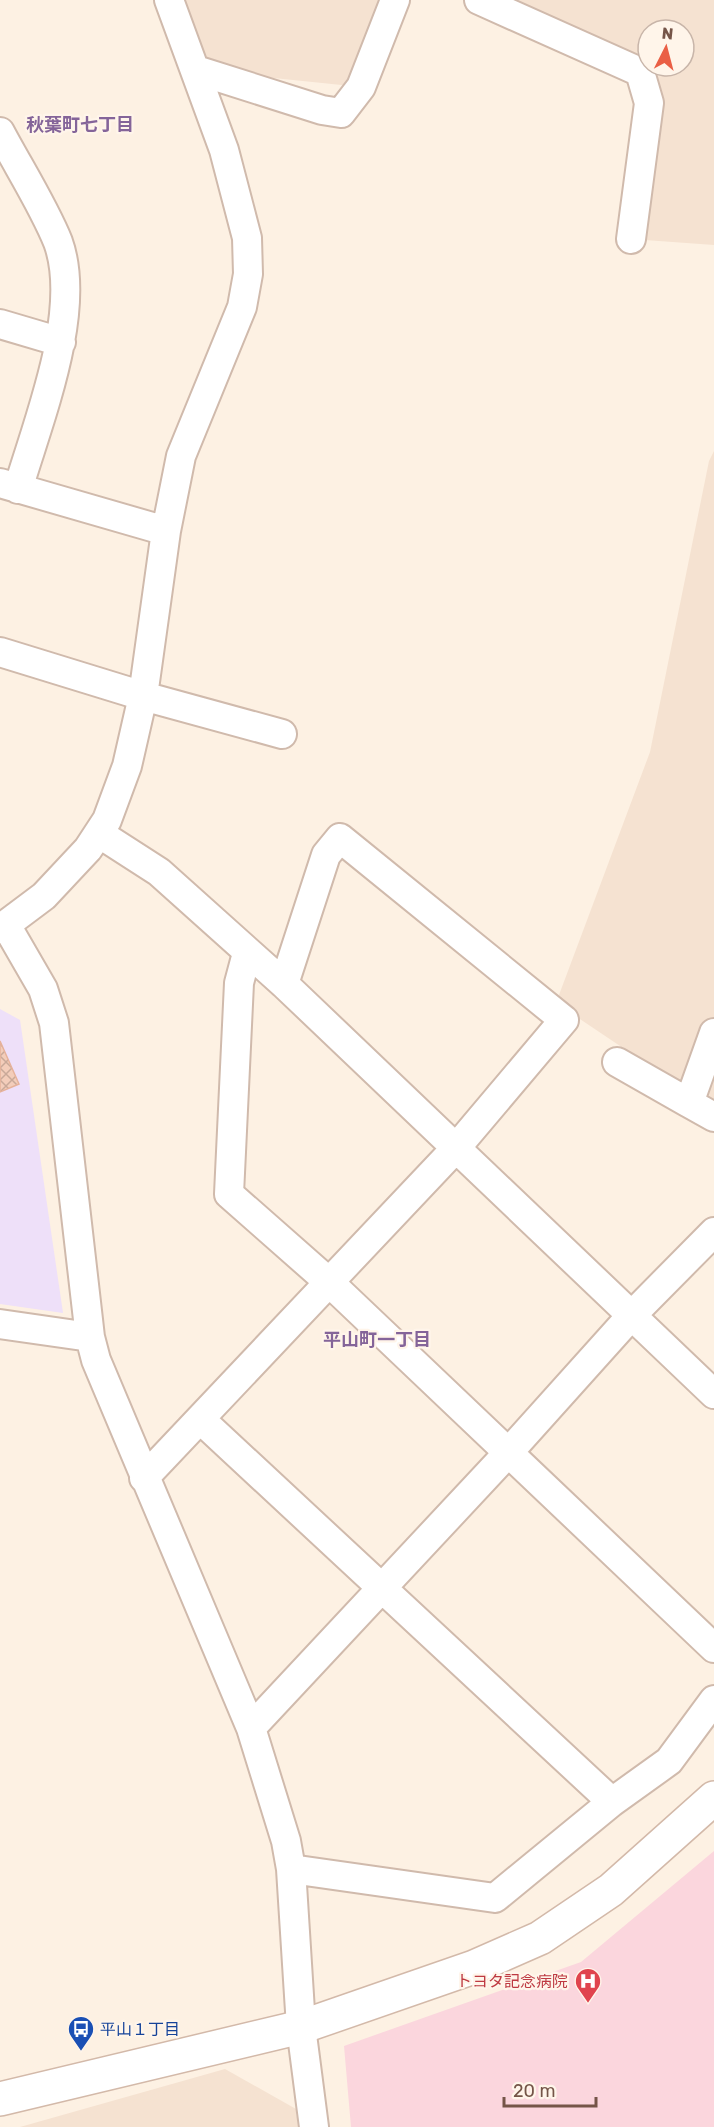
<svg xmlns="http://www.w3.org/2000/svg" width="714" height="2127" viewBox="0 0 714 2127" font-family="Rubik,'Noto Sans JP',sans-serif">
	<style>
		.residential { fill: #f5e2d1; fill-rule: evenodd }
		.education { fill: #eee0f9 }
		.medical { fill: #fbd6dd }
		.building { fill: url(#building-cross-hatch); stroke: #e6b29a; stroke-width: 1.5 }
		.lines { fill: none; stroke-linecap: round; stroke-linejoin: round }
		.street-casing { stroke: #d0baac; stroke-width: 32 }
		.secondary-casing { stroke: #d3b9a9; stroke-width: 36 }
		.street { stroke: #fff; stroke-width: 28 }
		.secondary { stroke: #fff; stroke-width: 33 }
		.labels { text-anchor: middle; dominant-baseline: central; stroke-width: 4.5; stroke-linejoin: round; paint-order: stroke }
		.health-label { font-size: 16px; fill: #be3a42; stroke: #fff5ea; text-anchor: end }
		.transit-label { font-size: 16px; fill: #164399; stroke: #fff5ea; text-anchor: start }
		.neighbourhood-label { font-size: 18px; font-weight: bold; fill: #846499; stroke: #fff5ea }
	</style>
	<defs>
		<pattern id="building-cross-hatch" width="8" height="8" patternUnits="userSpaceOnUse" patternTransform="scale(1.5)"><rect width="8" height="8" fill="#f3cdba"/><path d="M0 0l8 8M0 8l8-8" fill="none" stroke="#c9a999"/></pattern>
	</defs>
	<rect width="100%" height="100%" fill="#fdf1e3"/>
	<path class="residential" d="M170 0H395L361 87 196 70Z
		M479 0H714V245L631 239 640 72ZM648 30H684V66H648Z
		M714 451V1109L556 1003 650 752 709 461Z
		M225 2069 296 2109 298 2127H20Z"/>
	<path class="education" d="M0 1009 20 1020 63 1313 0 1304Z"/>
	<path class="medical" d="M714 1851V2127H351L344 2046 581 1962Z"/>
	<path class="building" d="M0 1041 19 1084 0 1092Z"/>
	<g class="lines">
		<g class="street-casing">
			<path id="street" d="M479 0 640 72 649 103 631 239
				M196 70 322 110 341 113 361 87 395 0
				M0 132C18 166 44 207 58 242 83 311 38 421 18 489
				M0 324 61 342
				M0 483 166 531
				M0 652 143 696 282 734
				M100 834 159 872 284 984 714 1394
				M6 925 43 989 54 1023 90 1337 96 1360 251 1728 286 1841 291 1869 301 2027 314 2127
				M0 929 44 896 88 849 107 820 127 766 143 696 166 531 181 456 242 307 248 274 247 238 224 150 169 0
				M247 953 239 983 229 1194 330 1283 714 1648
				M714 1033 689 1103 714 1117
				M617 1062 689 1103
				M0 1324 90 1337
				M200 1419 612 1802
				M144 1478 456 1148 564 1020 340 838 326 855 284 984
				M251 1728 508 1453 631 1316 714 1232
				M291 1869 495 1898 612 1802 669 1761 714 1700"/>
		</g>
		<g class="secondary-casing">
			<path id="secondary" d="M0 2099 301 2027 474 1967 540 1938 611 1890 714 1798"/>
		</g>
		<use href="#street" class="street"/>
		<use href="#secondary" class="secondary"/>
	</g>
	<defs>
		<g id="hospital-pin" transform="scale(1.35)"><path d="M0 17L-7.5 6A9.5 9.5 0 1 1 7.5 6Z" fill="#e0444e" stroke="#fff5ea"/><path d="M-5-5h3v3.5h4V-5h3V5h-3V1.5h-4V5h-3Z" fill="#fff"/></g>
		<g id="bus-pin" transform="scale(1.35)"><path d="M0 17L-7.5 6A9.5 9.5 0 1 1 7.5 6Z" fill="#1a4fb4" stroke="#fff5ea"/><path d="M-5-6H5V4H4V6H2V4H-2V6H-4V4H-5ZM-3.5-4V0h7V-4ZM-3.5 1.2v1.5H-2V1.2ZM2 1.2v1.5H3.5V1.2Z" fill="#fff"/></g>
	</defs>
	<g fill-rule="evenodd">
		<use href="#hospital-pin" x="588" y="1981"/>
		<use href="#bus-pin" x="81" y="2029"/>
	</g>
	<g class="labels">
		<g class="health-label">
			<text x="568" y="1981">トヨタ記念病院</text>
		</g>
		<g class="transit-label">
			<text x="100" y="2029">平山１丁目</text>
		</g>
		<g class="neighbourhood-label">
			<text x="80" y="125">秋葉町七丁目</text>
			<text x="377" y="1340">平山町一丁目</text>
		</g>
	</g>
	<g transform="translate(666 48) rotate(6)"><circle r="28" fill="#fff5ea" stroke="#c8b5a9" stroke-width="1.5"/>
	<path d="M0-4.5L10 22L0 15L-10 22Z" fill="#ea5f45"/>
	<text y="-9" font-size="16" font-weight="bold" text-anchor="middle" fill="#755548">N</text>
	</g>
	<path d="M504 2097v9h92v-9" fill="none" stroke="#755548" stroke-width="3"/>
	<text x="513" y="2097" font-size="18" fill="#755548" stroke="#fff5ea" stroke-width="4.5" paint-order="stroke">20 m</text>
</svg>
